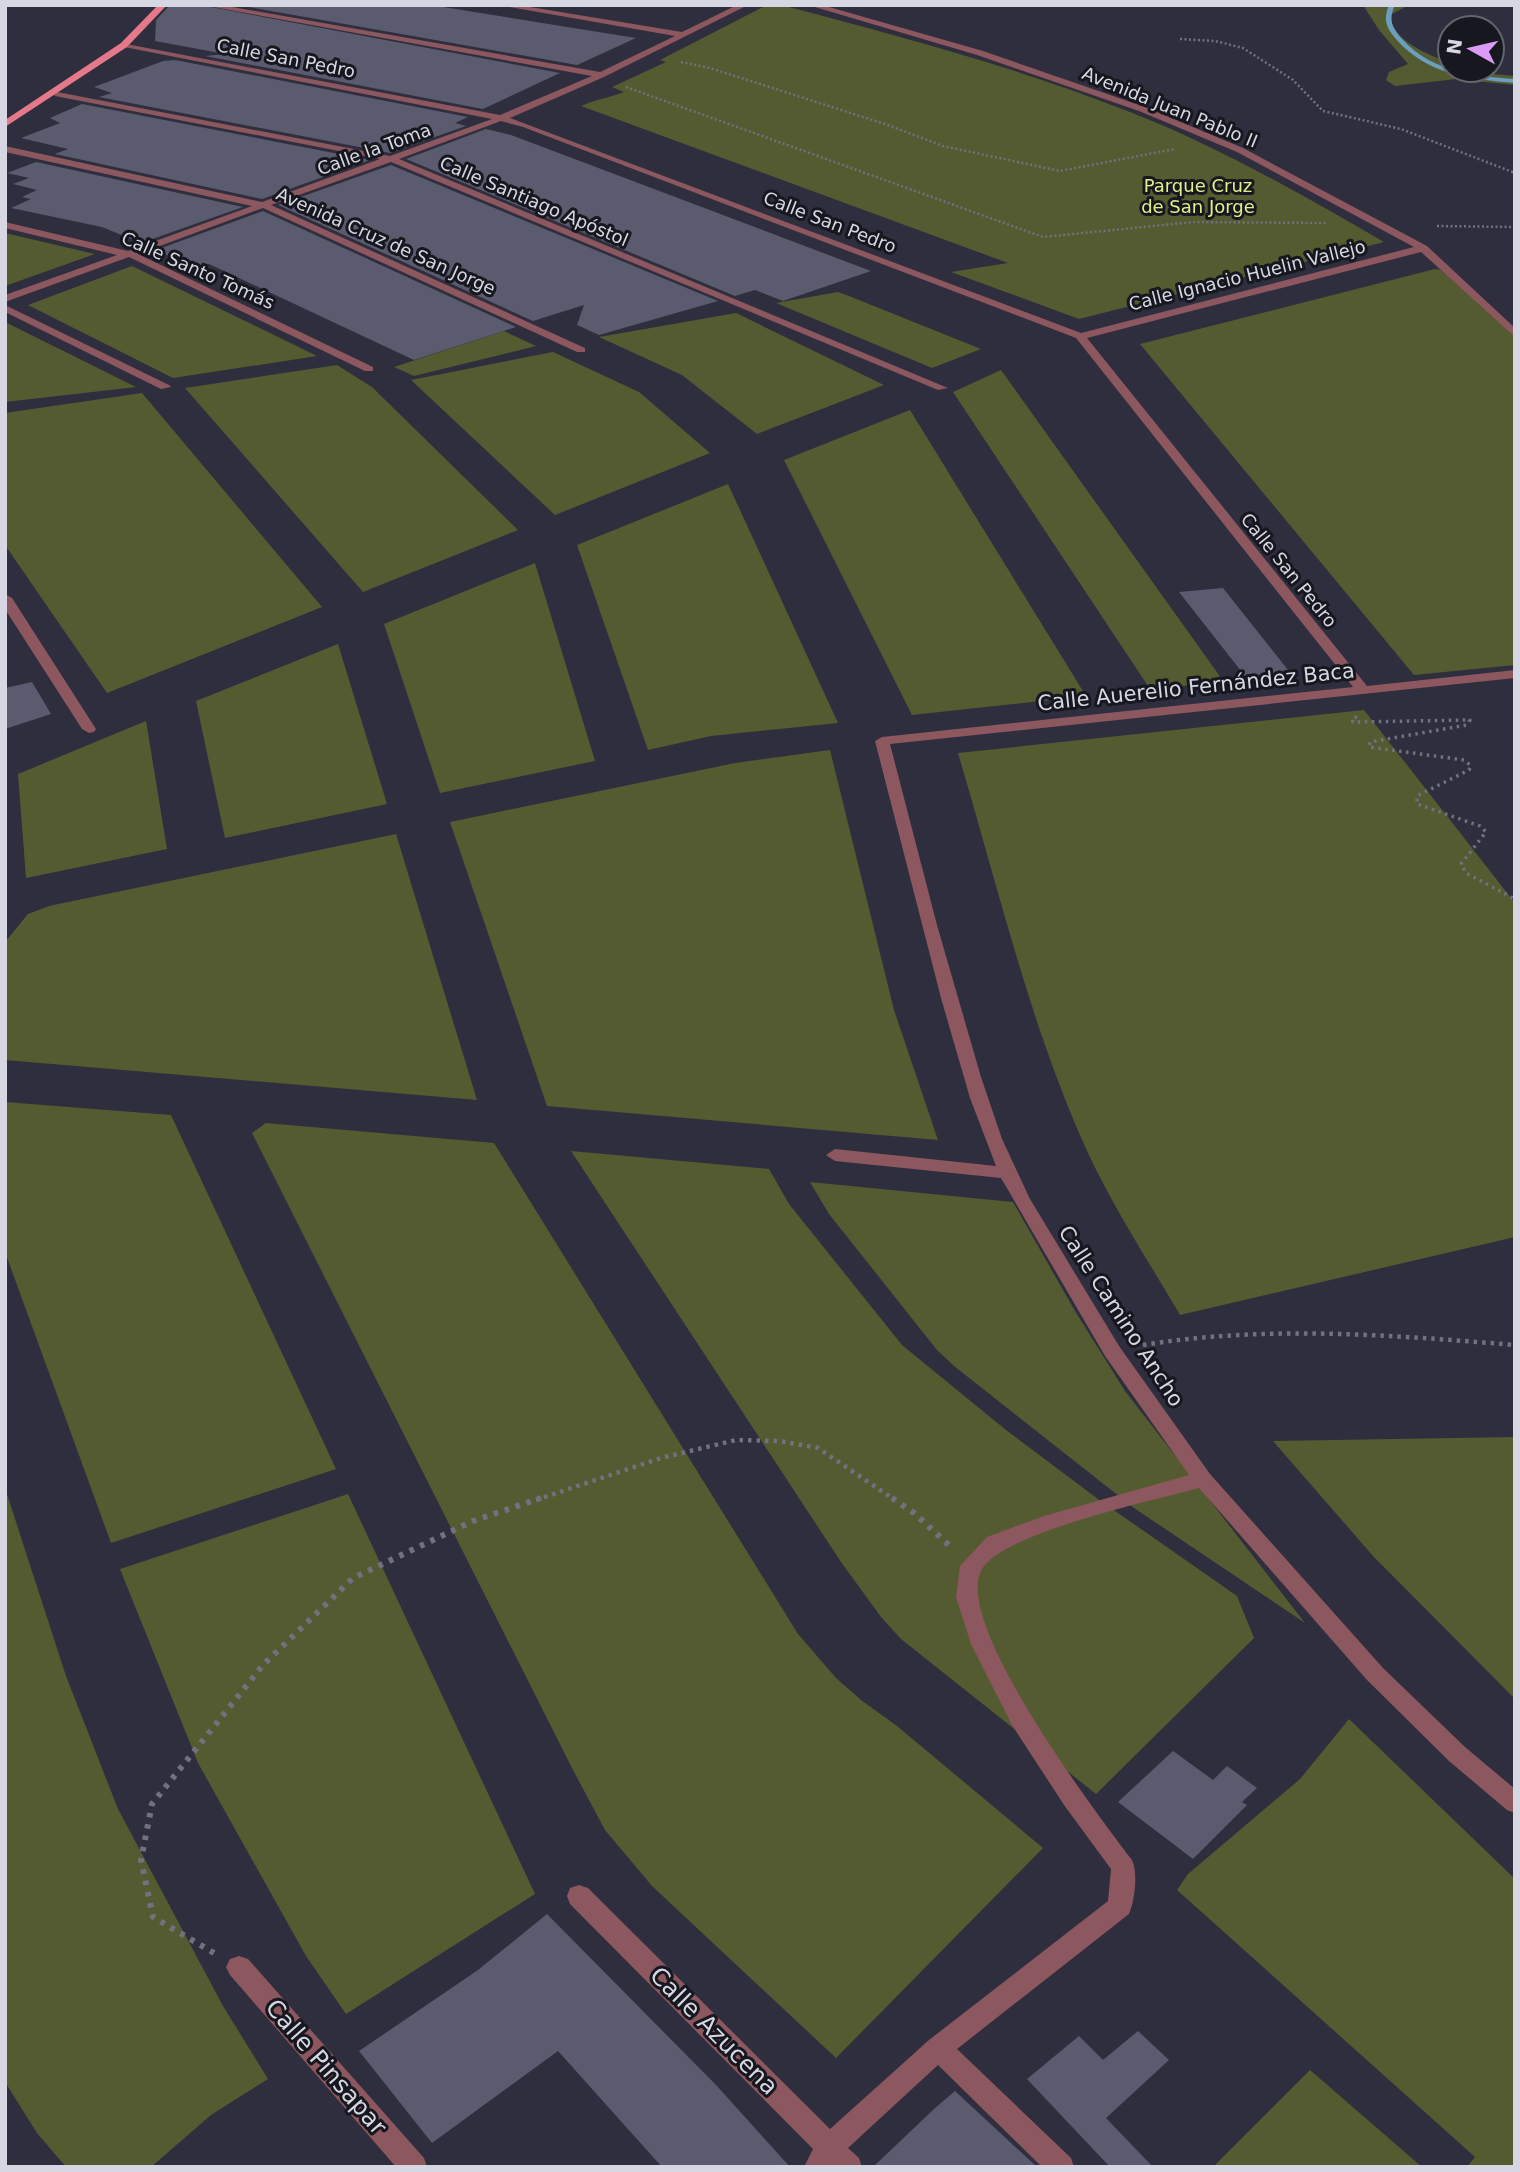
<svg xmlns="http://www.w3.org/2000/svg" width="1520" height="2172" viewBox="0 0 1520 2172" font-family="'DejaVu Sans',sans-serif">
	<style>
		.green { fill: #545b31 }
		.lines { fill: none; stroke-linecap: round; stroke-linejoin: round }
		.stream { fill: #6b9ec0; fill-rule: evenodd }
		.building { fill: #5b5b6f }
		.path-far3 { stroke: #717180; stroke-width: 2.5; stroke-dasharray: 2 2.5; stroke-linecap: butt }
		.path-far2 { stroke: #717180; stroke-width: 3.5; stroke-dasharray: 2.5 4.5; stroke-linecap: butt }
		.path-far1 { stroke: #717180; stroke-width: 4.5; stroke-dasharray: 3.5 5; stroke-linecap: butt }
		.path { stroke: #717180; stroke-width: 6; stroke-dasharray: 4.5 7; stroke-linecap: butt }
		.minor { fill: #8c575e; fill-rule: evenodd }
		.major { fill: #e5798a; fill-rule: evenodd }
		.labels { text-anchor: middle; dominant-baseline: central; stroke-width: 6; stroke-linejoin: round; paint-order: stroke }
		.far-street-label { font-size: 18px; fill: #d7d7e3; stroke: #17171f }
		.far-park-label { font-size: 18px; fill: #dff089; stroke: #17171f }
		.street-label { font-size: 21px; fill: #d7d7e3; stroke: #17171f }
		.near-street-label { font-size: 24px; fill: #d7d7e3; stroke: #17171f }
	</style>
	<rect width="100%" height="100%" fill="#2e2e3f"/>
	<path class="green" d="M767 5H781C899 36 1016 67 1130 112 1219 147 1301 194 1384 242L1079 319 951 272 1008 263 581 106C596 99 609 98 624 92L612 87 666 62 660 60Z
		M1363 5H1409L1390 15C1392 41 1429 55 1450 63V70L1515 76V85L1456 79 1395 86 1386 80 1389 72 1408 64 1379 30Z
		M5 233 95 254 5 286Z
		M132 266 317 356 173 378 28 305Z
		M1435 269 1441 270 1515 336V665L1414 675 1140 344Z
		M838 292 849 296 981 349 932 368 776 303Z
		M736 313 884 385 757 434 682 375 599 337Z
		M5 322 136 387 5 402Z
		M504 331 536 346 414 376 394 367Z
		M553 352 639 392 710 453 555 515 411 380Z
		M337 365 372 387 518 530 363 592 185 388Z
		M1001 370 1224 682 1150 689 953 392Z
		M142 393 322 607 107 693 5 545V413Z
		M910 410 1086 696 912 715 784 460Z
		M728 484 838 723 711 736 648 750 577 545Z
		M535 563 595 761 440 793 384 624Z
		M338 644 387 804 225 838 196 701Z
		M1364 710 1515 903V1237L1180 1315C1149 1262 1114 1209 1088 1153 1030 1026 998 887 958 753Z
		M146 721 167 849 26 878 18 774Z
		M830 750 894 1010 938 1140 547 1106 450 822 735 763Z
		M396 834 477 1100 5 1060V942L28 914 49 906Z
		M5 1102 171 1115 336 1469 111 1543 5 1252Z
		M266 1123 494 1143 798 1634 836 1678 861 1700 897 1726 1043 1848 836 2058 652 1886 605 1830 573 1770 252 1133Z
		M571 1151 769 1169 789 1204 902 1345 1006 1430 1098 1499 1237 1596 1254 1638 1096 1794 901 1639 881 1617 841 1562Z
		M810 1182 1013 1202 1075 1311 1125 1391 1305 1623 1134 1508 954 1366 937 1350 829 1214Z
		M1515 1437V1699L1373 1556 1273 1441Z
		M5 1488 66 1676 118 1809 223 2006 268 2079 211 2115 151 2167H66L37 2133 5 2082Z
		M348 1494 535 1894 346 2014 306 1956 198 1763 120 1569Z
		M1349 1719 1515 1879V2167H1467L1475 2157 1177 1890 1188 1874 1300 1779Z
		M1310 2070 1422 2167H1213Z"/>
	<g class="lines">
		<path class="stream" d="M1389 5H1395C1388 20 1392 28 1403 40 1433 72 1473 76 1515 79V83C1470 79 1427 75 1396 39 1386 28 1383 19 1389 5Z"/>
	</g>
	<path class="building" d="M170 5H200L560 73 483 109 205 56 225 54 155 41 156 20Z
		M237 5H431L636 38 577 65Z
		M175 60 468 117 455 123 466 126 390 153 99 97 112 93 94 87 163 61Z
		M82 104 370 160 262 199 55 154 68 149 21 138 60 123 50 118Z
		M486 129 511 135 871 271 783 301 755 290 735 296 406 159Z
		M36 162 243 207 141 243 102 227 11 208 31 199 22 197 37 190 13 184 29 178 7 173Z
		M391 165 718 301 599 335 577 325 584 305 533 321 278 205Z
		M263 211 516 327 414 360 209 264 194 268 156 250Z
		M1223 588 1242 612 1296 680 1252 685 1179 592Z
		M32 682 51 714 5 729V688Z
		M1173 1751 1213 1780 1227 1766 1257 1788 1242 1802 1247 1805 1193 1859 1118 1802Z
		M547 1914 717 2086 790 2167H662L558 2051 432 2143 359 2051 478 1970Z
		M1138 2031 1169 2060 1106 2118 1153 2167H1110L1027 2079 1079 2036 1103 2060Z
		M955 2091 1037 2167H873L934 2109Z"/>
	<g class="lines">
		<path class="path-far3" d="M1180 39 1215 41 1243 48 1293 80 1323 111 1401 129 1515 173
			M681 62 710 68 885 124 943 146 1060 171 1175 149
			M626 87 1043 237 1193 222 1326 223
			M1437 226 1515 227"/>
		<path class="path-far2" d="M1357 717 1352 718 1353 722 1470 720 1467 725 1370 742 1369 747 1464 760 1471 766 1469 770 1417 796V804L1480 826 1486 832 1461 864 1466 873 1515 899"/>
		<path class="path-far1" d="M1143 1345C1267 1325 1390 1335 1515 1345
			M536 1500 661 1458 736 1440 780 1441 818 1448 895 1500"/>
		<path class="path" d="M892 1498 914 1513 951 1547
			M214 1953 153 1917 141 1860 152 1804 263 1665 353 1578 473 1521 541 1498"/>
		<path class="minor" d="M202 5H221L600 72 675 36 498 5H518L682 32 737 5H748L604 77 510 118 1081 333 1414 247 1237 152 1139 111 977 55 808 5H822L983 51 1145 107 1243 148 1427 246 1515 328V337L1421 252 1087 338 1367 686 1515 670V678L890 744 937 925 981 1077 1002 1139 1030 1199 1119 1346 1210 1474 1383 1668 1465 1747 1515 1789V1813L1507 1810 1449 1761 1367 1680 1199 1488C1155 1500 1002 1533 982 1569 951 1622 1097 1814 1132 1860 1138 1873 1135 1900 1129 1914L957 2049 1071 2158 1074 2167H1042L938 2065 848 2148 859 2158 862 2167H804L813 2149 570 1904 567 1896 570 1888 579 1885 588 1888 830 2129 929 2040 1108 1901 1111 1869 1064 1805 1012 1725 971 1644 956 1597 960 1566 987 1537 1044 1516 1189 1475 1105 1356 1001 1178 835 1161 826 1155 835 1149 996 1166 970 1098 941 998 875 741 882 737 1353 687 1076 338 523 127 501 121 399 159 948 388 938 390 391 162 271 205 585 348V352H577L263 208 138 254 373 367V371H365L129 257 5 302V295L117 255 5 228V222L128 251 252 206 5 152V146L262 202 380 159 55 96 52 91 390 156 492 119 124 47 121 43 500 115 592 76Z
			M5 305 169 385 171 387 161 389 5 312Z
			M5 594 12 598 96 729 94 732 89 733 82 729 5 609Z
			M239 1956 248 1959 424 2158 427 2167H396L230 1975 226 1967 230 1959Z"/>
		<path class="major" d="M158 5H167L127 47 5 127V120L121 43Z"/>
	</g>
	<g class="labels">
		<g class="far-street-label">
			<text transform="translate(286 58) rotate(11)">Calle San Pedro</text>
			<text transform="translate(1170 107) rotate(22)">Avenida Juan Pablo II</text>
			<text transform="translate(374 149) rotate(-20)">Calle la Toma</text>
			<text transform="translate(534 201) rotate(23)">Calle Santiago Apóstol</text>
			<text transform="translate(830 222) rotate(21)">Calle San Pedro</text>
			<text transform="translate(386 241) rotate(24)">Avenida Cruz de San Jorge</text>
			<text transform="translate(198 270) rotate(24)">Calle Santo Tomás</text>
			<text transform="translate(1247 275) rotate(-14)">Calle Ignacio Huelin Vallejo</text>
			<text transform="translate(1289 570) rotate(51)">Calle San Pedro</text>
		</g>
		<g class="far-park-label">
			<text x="1198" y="185">Parque Cruz<tspan x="1198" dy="21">de San Jorge</tspan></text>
		</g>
		<g class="street-label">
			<text transform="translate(1196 687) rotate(-6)">Calle Auerelio Fernández Baca</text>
			<text transform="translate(1121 1316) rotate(57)">Calle Camino Ancho</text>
		</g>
		<g class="near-street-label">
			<text transform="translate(714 2031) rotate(45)">Calle Azucena</text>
			<text transform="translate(326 2067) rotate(49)">Calle Pinsapar</text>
		</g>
	</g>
	<rect width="1520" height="2172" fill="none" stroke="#d7d7e3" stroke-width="14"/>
	<g transform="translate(1471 49) rotate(278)"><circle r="33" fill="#17171f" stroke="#64646d" stroke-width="2"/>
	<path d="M0-5L12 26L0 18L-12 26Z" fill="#da9af6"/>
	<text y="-10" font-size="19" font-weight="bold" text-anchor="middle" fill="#d7d7e3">N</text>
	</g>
</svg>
